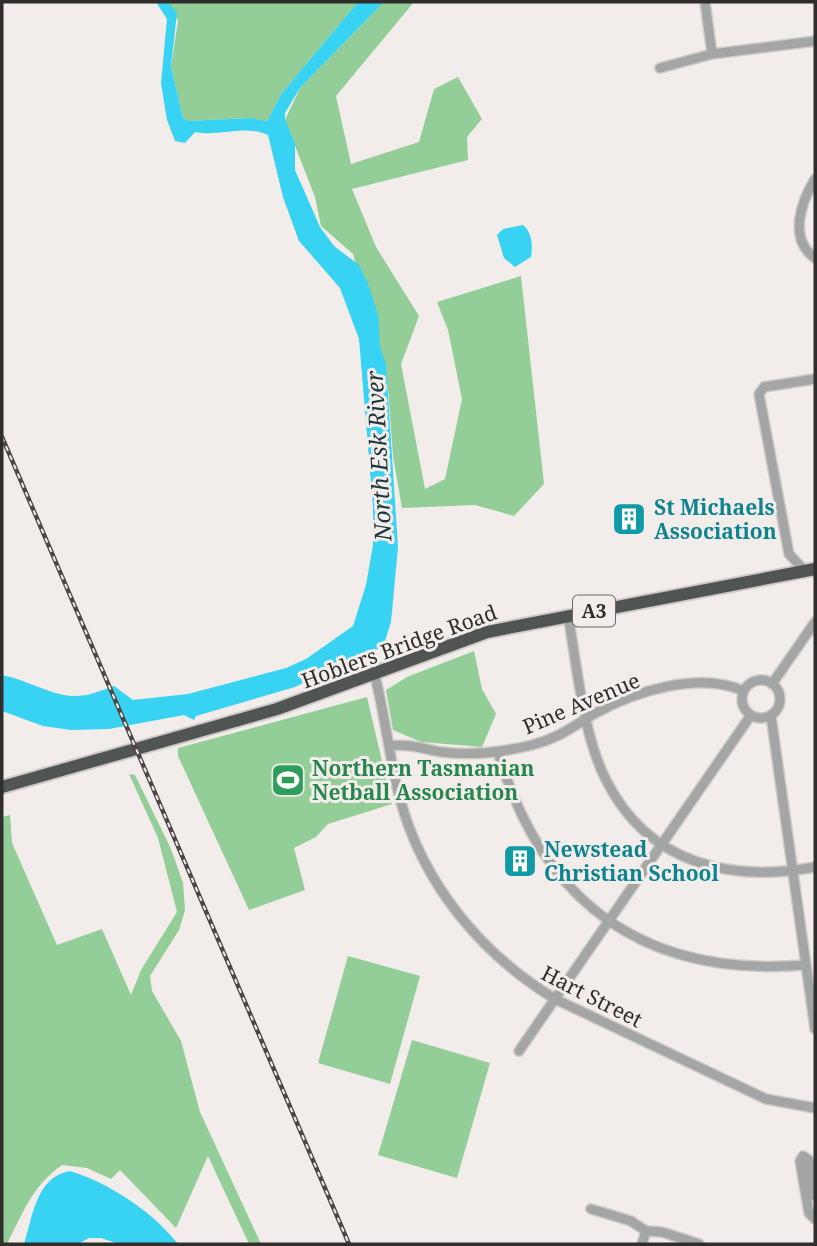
<svg xmlns="http://www.w3.org/2000/svg" width="817" height="1246" viewBox="0 0 817 1246" font-family="'Noto Serif',serif">
	<style>
		.green { fill: #93cd97 }
		.water { fill: #38d2f2 }
		.lines { fill: none; stroke-linecap: round; stroke-linejoin: round }
		.minor-casing { stroke: #cfcbc8; stroke-width: 12 }
		.highway-casing { stroke: #cfcbc8; stroke-width: 16 }
		.minor { stroke: #a3a6a5; stroke-width: 9 }
		.highway { stroke: #505553; stroke-width: 12 }
		.rail-casing { stroke: #4a4746; stroke-width: 4.5 }
		.rail { stroke: #f2edea; stroke-width: 2; stroke-dasharray: 5; stroke-linecap: butt }
		.labels { text-anchor: middle; dominant-baseline: central; stroke-width: 6; stroke-linejoin: round; paint-order: stroke }
		.shield { fill: #f2edea; stroke: #6a6766; stroke-width: 2 }
		.shield-label { font-size: 19px; font-weight: bold; fill: #302e2d }
		.culture-label { font-size: 21px; font-weight: bold; fill: #0d838f; stroke: #f2edea; text-anchor: start }
		.street-label { font-size: 21px; fill: #302e2d; stroke: #f2edea }
		.leisure-label { font-size: 21px; font-weight: bold; fill: #27864d; stroke: #f2edea; text-anchor: start }
		.water-label { font-size: 23px; font-style: italic; fill: #1d363c; stroke: #f2edea }
	</style>
	<rect width="100%" height="100%" fill="#f2edea"/>
	<path class="green" d="M168 2H358L282 93 267 121 250 118 188 121 183 118 171 66 178 21Z
		M384 2H414L336 96 351 164 419 142 434 89 458 77 482 119 467 137 468 160 352 189 376 247 419 316 401 364 425 489 445 479 462 399 448 330 437 302 521 276 544 484 514 516 475 505 402 508 393 456 388 388 353 254 321 226 315 197 285 120 300 88Z
		M474 651 482 689 496 714 482 747 421 742 393 730 386 690 407 677Z
		M367 697 392 804 328 824 316 837 294 848 305 890 249 910 178 756V748Z
		M129 774 135 775 171 849 183 883 185 910 179 930 150 976 152 991 181 1041 200 1112 261 1244H249L208 1156 176 1228 120 1170 111 1179 87 1168 62 1165C32 1186 23 1213 7 1244H2V817L10 815 12 843 57 945 102 929 131 995 141 970 177 912 158 838Z
		M348 956 420 976 390 1084 318 1063Z
		M412 1040 490 1063 457 1178 378 1155Z"/>
	<path class="water" d="M156 2H168L177 13 171 66 183 118 188 121 250 118 267 121 282 93 358 2H384L300 88 285 113V119L295 144V170L320 227 334 246 359 265 367 281 378 314 380 346 386 365 398 547 391 622 385 641 379 649 368 650 295 687 196 716 194 720 184 715 109 729 71 730 43 726 2 711V675C25 679 48 694 71 696 87 697 100 691 114 686L133 700 188 694 286 668 306 659 353 626 366 585 373 545V507L359 339 340 288 299 241 283 197 268 135C242 124 220 137 195 132L185 143 175 141 167 120 161 83 167 19Z
		M523 225C532 232 533 246 531 257L515 267 504 258 497 235 503 229Z
		M70 1171C109 1183 152 1211 178 1244H119L101 1238H89L78 1244H24C33 1216 36 1177 70 1171Z"/>
	<g class="lines">
		<g class="minor-casing">
			<path id="minor" d="M705 2 712 54
				M660 68 712 54 815 41
				M815 179C801 202 788 239 815 258
				M805 571 789 554 759 394 764 387 815 379
				M568 615C577 666 583 735 606 780 648 864 731 883 815 867
				M374 672C385 714 389 757 400 799 423 884 481 954 555 999L766 1099 815 1108
				M742 699a19 19 0 1 1 38 0a19 19 0 1 1-38 0Z
				M772 684 815 622
				M771 716 815 1029
				M389 746C407 743 424 749 442 752 472 756 503 752 532 745 559 738 572 727 594 714 635 691 699 671 744 691
				M498 752C543 905 646 978 806 965
				M519 1051 751 715
				M803 1156 800 1161 809 1213 815 1219
				M803 1156 809 1160 815 1196
				M591 1209 631 1221 646 1231 662 1232 699 1244
				M642 1244 646 1231"/>
		</g>
		<g class="highway-casing">
			<path id="highway" d="M2 787 277 709 487 632 815 569"/>
		</g>
		<use href="#minor" class="minor"/>
		<use href="#highway" class="highway"/>
		<g class="rail-casing">
			<path id="rail" d="M2 437 349 1244"/>
		</g>
		<use href="#rail" class="rail"/>
	</g>
	<defs>
		<g id="building-square" transform="scale(1.75)"><rect x="-9" y="-9" width="18" height="18" rx="4" fill="#0f9aa8" stroke="#f2edea"/><path d="M-4-6H4V6H1V3H-1V6H-4ZM-2.5-4.3h1.7v1.8h-1.7ZM.8-4.3h1.7v1.8H.8ZM-2.5-1h1.7V.8h-1.7ZM.8-1h1.7V.8H.8Z" fill="#fff"/></g>
		<g id="stadium-square" transform="scale(1.75)"><rect x="-9" y="-9" width="18" height="18" rx="4" fill="#2e9e5b" stroke="#f2edea"/><path d="M0-5a6.5 5 0 1 0 0 10a6.5 5 0 1 0 0-10ZM-3.5-1.8h7v3.6h-7Z" fill="#fff"/></g>
	</defs>
	<g fill-rule="evenodd">
		<use href="#building-square" x="629" y="519"/>
		<use href="#stadium-square" x="288" y="780"/>
		<use href="#building-square" x="520" y="861"/>
	</g>
	<g class="labels">
		<rect class="shield" x="573" y="595.5" width="42" height="31" rx="5"/>
		<g class="shield-label">
			<text x="594" y="611">A3</text>
		</g>
		<g class="culture-label">
			<text x="654" y="507">St Michaels<tspan x="654" dy="24">Association</tspan></text>
			<text x="544" y="849">Newstead<tspan x="544" dy="24">Christian School</tspan></text>
		</g>
		<g class="street-label">
			<text transform="translate(399 646) rotate(-20)">Hoblers Bridge Road</text>
			<text transform="translate(581 703) rotate(-23)">Pine Avenue</text>
			<text transform="translate(592 996) rotate(27)">Hart Street</text>
		</g>
		<g class="leisure-label">
			<text x="312" y="768">Northern Tasmanian<tspan x="312" dy="24">Netball Association</tspan></text>
		</g>
		<g class="water-label">
			<text transform="translate(378 456) rotate(-93)">North Esk River</text>
		</g>
	</g>
	<rect width="817" height="1246" fill="none" stroke="#302e2d" stroke-width="7"/>
</svg>
